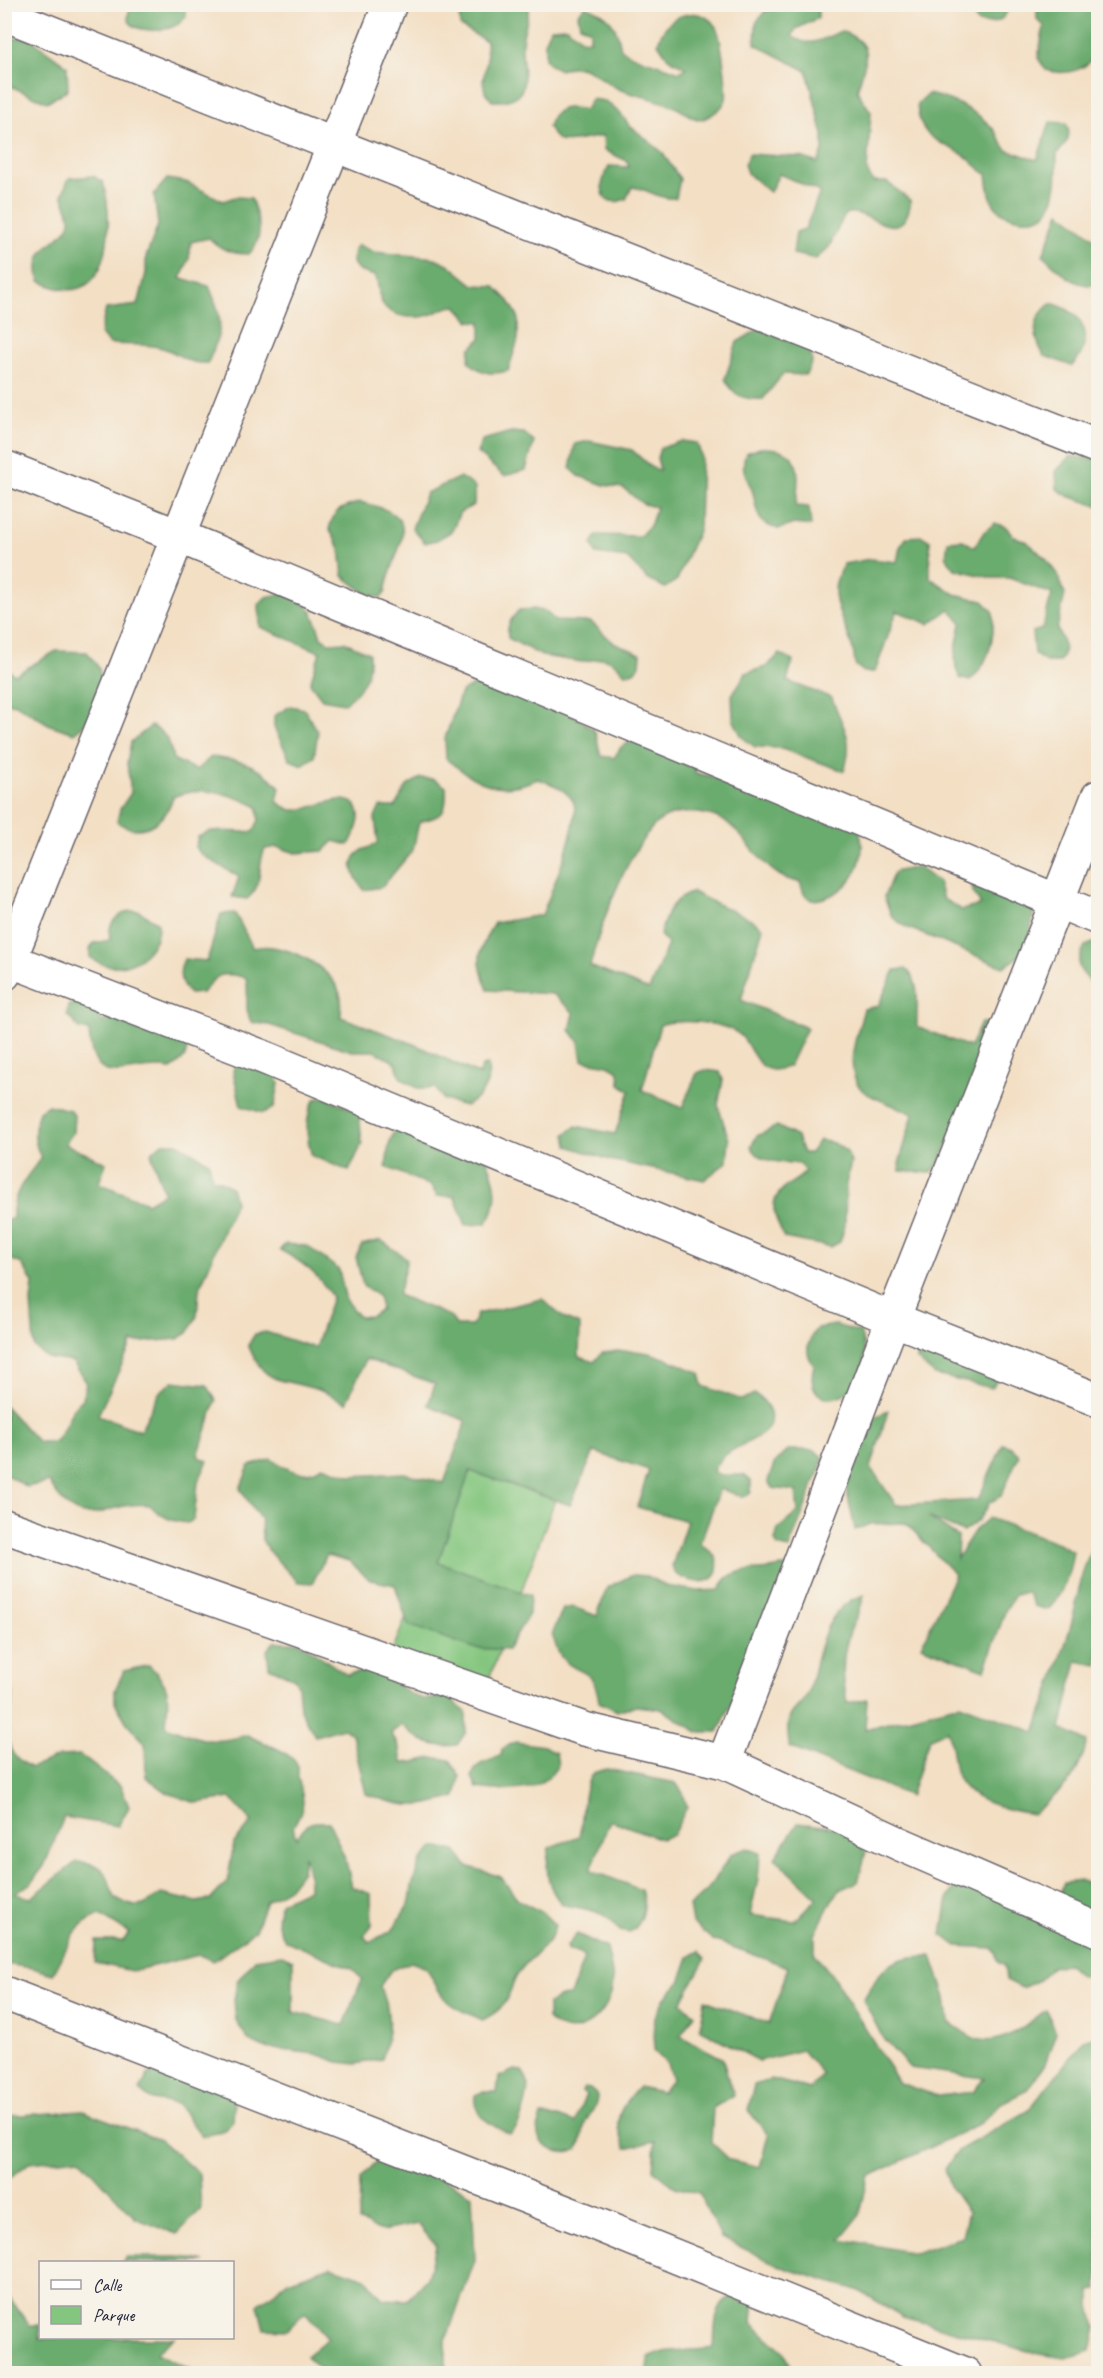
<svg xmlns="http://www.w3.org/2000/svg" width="1103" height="2378" viewBox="0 0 1103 2378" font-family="Caveat,sans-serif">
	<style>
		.green { fill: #84c67f; stroke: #53745d; stroke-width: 1.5 }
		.forest { fill: #6bab6e; stroke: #466654; stroke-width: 1.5 }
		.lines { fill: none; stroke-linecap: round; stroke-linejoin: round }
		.minor-casing { stroke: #6b646b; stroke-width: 36 }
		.tertiary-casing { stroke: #6b646b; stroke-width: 36 }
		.minor { stroke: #fff; stroke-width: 33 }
		.tertiary { stroke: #fff; stroke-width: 33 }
	</style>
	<rect width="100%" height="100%" fill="#f7f3e8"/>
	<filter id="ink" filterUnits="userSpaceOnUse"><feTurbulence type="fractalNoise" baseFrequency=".0167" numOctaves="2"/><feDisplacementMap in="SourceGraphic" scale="12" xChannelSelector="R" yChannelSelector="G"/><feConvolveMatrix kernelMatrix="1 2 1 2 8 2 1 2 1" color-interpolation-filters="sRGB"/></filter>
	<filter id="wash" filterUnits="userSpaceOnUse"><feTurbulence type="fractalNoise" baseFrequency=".008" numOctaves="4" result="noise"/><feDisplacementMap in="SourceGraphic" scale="24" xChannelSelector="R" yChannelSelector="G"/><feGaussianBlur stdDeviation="1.35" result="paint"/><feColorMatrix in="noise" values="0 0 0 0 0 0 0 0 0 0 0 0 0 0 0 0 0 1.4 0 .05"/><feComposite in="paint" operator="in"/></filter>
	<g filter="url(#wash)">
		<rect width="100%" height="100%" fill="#f3dfc4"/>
		<path class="green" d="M489 1418 574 1448 485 1690 390 1656Z"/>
		<path class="forest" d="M134 5H184L186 16C173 40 108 32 134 5Z
			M459 5H529C529 19 522 32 522 46 522 77 535 102 492 101L485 92 483 81 487 59 486 41 460 26Z
			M789 5H818V18L796 29 792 36C809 49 823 39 841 31 877 44 865 61 857 91L871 112 867 171 873 182H887L911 201C903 252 868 206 845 214L829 247 816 259 793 254 796 232 805 229 820 192 779 174 770 192 747 173 744 164 749 154 801 157 818 163 823 151V135L807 71 755 44 756 23 765 11 790 7Z
			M972 5V4L1009 5C1007 21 992 26 978 22L972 14Z
			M1037 5H1089L1098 14C1099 24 1101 39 1098 48 1090 71 1066 76 1046 70L1038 58 1044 26 1037 19Z
			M585 6C610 14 617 25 621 49 639 61 659 63 679 72L686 68 668 58 658 43C664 16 699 1 716 27 721 35 728 90 726 99 725 103 721 108 718 110 715 113 707 118 702 119 693 120 685 112 677 108 659 99 640 97 621 90 599 81 587 58 560 70L550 65 545 59V41L550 28 567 27 581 39 590 40V30L580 25 578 14Z
			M14 38H29L67 66 68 90 47 102 5 84 4 41Z
			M928 94C952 99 978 111 994 130 999 136 1001 144 1007 150L1037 160 1050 122 1066 123C1073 136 1066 144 1057 154 1056 172 1059 194 1049 209 1039 226 1005 220 995 206 989 198 988 183 987 174 978 169 973 162 965 156 940 140 919 141 917 104Z
			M591 99 605 101 621 114 629 125 662 152 680 179 676 198C659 200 649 189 632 187L626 199 616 202 607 200C598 188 603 178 609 166L629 167 627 161 604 150 603 136C595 137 565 144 560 141 555 139 551 131 548 127 554 106 566 106 585 110Z
			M93 176 103 182C116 228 109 318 40 281 28 241 71 241 70 218 69 210 65 202 62 195L69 178Z
			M167 179 186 182 223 201 235 197 251 198C258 219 266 236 249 254 232 254 221 250 209 238L191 242 189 259 181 278 209 286C224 322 223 327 208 363 187 364 185 357 168 350 150 343 129 345 110 344L100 334 106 309 138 305 146 273V257L158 225 154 194Z
			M1060 212 1098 241V284C1076 290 1058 270 1043 255Z
			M358 245 374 252 435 258 448 264 474 285 494 286 509 301 518 316V340L508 371C491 375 482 374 469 362L470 349 481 338V322L470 321 456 306C444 306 440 312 429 315 414 320 390 317 382 303 377 295 380 285 375 276L359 271 353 263 354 249Z
			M1051 303C1085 312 1097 340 1072 366L1044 356C1032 334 1031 319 1051 303Z
			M759 329 810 348 812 362 806 375 783 374 763 399C745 400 734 397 725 379L737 342Z
			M511 432 524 433 534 442 526 470 504 476 477 453 482 440Z
			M589 441 632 450 652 468 660 470 657 458 660 448 682 441 697 443 701 455 699 528 677 580 665 588 648 580 627 558 596 554 592 544 597 535 640 536 651 524 656 507 643 504 623 488 604 485 579 476 570 468 575 444Z
			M760 448C804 446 799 471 796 506L809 507 811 526 794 524 779 529C753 524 758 508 752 490 746 475 740 470 746 453Z
			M1071 456 1098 460V506L1068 496 1057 489 1056 471Z
			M460 477 475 487 474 505 460 512 452 531 437 540 425 543 412 528 426 493Z
			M359 502C432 516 393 545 385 593L381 598 367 594 343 576 340 548 329 529C335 506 341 510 359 502Z
			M995 523 1006 527 1013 536 1026 541 1046 559 1057 574 1065 594 1057 629C1064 643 1068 649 1059 662H1046L1034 654 1032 632 1042 629 1052 594 1009 578H992L955 569 946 557 948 541 963 540 974 547 984 532Z
			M922 536 930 541V578L955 594 983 601 993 611C995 637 989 663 970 681L960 678C950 661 958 641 961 623L950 609 929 624 897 611 875 672H864L855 665C854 627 819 602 844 564L870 559 897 562 900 547 907 537Z
			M285 593C311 606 313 608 321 637L330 643 345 642 369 653C371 675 362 691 344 703L322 699 310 683 320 652 260 627 259 604 266 597Z
			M534 609 547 612 555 621 591 622 613 642 641 654 640 665 634 672 625 673 612 661 602 658 582 662 542 656 508 638C506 625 511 619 519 610Z
			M56 651 87 652C91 658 99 665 100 672 105 698 94 718 74 733L50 725 16 704 5 702 4 666 15 675Z
			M780 654 793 661 787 681 832 698C843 729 855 737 844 771L779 748 755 747 742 737 733 719 732 695 746 673 766 667Z
			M490 676 568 711 595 731 601 756 614 758 621 747 641 736 690 755 696 773 750 785 858 827C872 862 847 899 811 900L804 894 800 882C769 880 752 844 731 826 711 809 670 806 651 829 623 863 601 923 590 966L649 990 668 944 660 935C666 913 670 900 693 892 714 905 749 914 763 928L741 1000 807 1028 789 1066C780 1069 771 1073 763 1066 753 1059 749 1044 741 1036 726 1022 679 1018 660 1025L642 1090 682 1108 697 1073 705 1070 720 1072 723 1080 718 1105 729 1140 727 1162 704 1180 610 1160 568 1146 566 1134 576 1126 615 1134 630 1091 620 1084 619 1071 608 1065 582 1060 579 1042 570 1030 574 1013 553 994 488 990C475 960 478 950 494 923L542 915C550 894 583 819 573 801 565 788 551 784 538 779 498 796 478 784 446 759L445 738 461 692Z
			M290 706 304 709 318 732 314 757 302 765 290 760 274 727V716Z
			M151 726C167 733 170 742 173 759L196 770 211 757C244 761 256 763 280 787L277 802C282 805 288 810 294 810 313 811 349 787 358 810 362 821 354 835 349 845L334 841 324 851 296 853 277 847 265 849C256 867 265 885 247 899L232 897 239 877 202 855 195 847 198 837 211 831 253 832 259 820 258 807C231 793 201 785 173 797 165 822 142 839 117 822L120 809 131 793 127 763 131 742Z
			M420 778 434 779 446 787C448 814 442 816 419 822L413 850 382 887 364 890C355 878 345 862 361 851 367 847 372 848 378 842L375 818 380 807H395L407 786Z
			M918 867 938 882 943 899 962 910 981 905 973 892 971 879 1034 909C1031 935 1029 955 1003 967L906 927 892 917 884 897 894 872Z
			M129 911H139L158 923C160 957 117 980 90 957V949L94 943 110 940C107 923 115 917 129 911Z
			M235 913 253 948C281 940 335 966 341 998 342 1004 341 1011 341 1017L414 1044 480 1075 482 1066 488 1065C491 1085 482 1097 465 1106L444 1100 435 1088H417L400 1077 396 1063 375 1051H352L269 1025 251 1022C243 1007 250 994 246 978 222 971 217 973 202 993L189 994C179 982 178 973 184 959L207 961 221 914Z
			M1098 941V990C1083 971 1071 972 1085 946Z
			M906 969C922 981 916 1009 917 1027L970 1047 981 1023H989L995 1035 941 1160 932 1173 900 1171 899 1164 913 1114C901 1108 870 1098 862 1090 842 1069 858 1032 864 1009L878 1006 895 970Z
			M78 1000 87 1002 103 1022 115 1014 186 1039C189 1055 185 1060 171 1069 131 1061 92 1098 89 1031L80 1029 67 1015 68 1006Z
			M236 1062 277 1074 279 1084 274 1108 263 1113 241 1106 233 1071Z
			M325 1097 359 1112 362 1144 349 1171 312 1156C306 1137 304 1116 315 1099Z
			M48 1105 70 1110 74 1115 73 1133 65 1144 106 1163 99 1183 147 1203 164 1193 151 1153 162 1143H177L209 1162 212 1179 219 1180 231 1187 235 1202 199 1290 197 1316 188 1333 178 1339 132 1343 98 1415 140 1431 159 1393 173 1381 207 1385 216 1400 198 1456 208 1461 198 1482 194 1519 188 1523C172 1522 161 1517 150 1505 101 1499 84 1542 49 1482L27 1487 5 1474V1406L38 1442H54C68 1429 67 1410 83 1399L86 1382 73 1362 47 1358 34 1347 31 1302 33 1283 22 1264 10 1259 5 1236 7 1220 13 1218C11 1194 27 1176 41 1158 33 1141 33 1129 39 1111Z
			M777 1126 797 1137 803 1153H810L819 1140 834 1143 847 1152 851 1162 846 1184 845 1226 840 1242 831 1247 784 1238C775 1216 764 1200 791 1183 798 1178 801 1178 805 1170L800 1164C782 1161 760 1165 751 1146L757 1136Z
			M395 1130 482 1149C494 1174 504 1199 486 1224L466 1225 454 1196H437L431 1186 386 1167 389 1144Z
			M381 1240 407 1259 398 1295 450 1316 457 1326H472L477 1314 542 1299 565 1319 580 1325 579 1357 594 1362 602 1353C646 1346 660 1356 700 1373L703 1386 742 1400 754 1394C770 1402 778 1423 761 1435 743 1447 723 1449 713 1471L719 1475H744L751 1481V1492L744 1497 720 1489 700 1543C704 1547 711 1551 715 1556 718 1560 718 1565 717 1570 712 1588 688 1582 676 1574L672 1566 687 1521 637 1507 649 1470 594 1452 570 1505 470 1471 438 1562 530 1595 529 1614 507 1650 474 1648 408 1625 395 1585 370 1580 349 1561 327 1555 312 1583 298 1582 271 1554 262 1540 261 1520 240 1489 249 1466 271 1459C290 1471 302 1479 323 1466L352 1476 404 1473 444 1483 466 1421 428 1405 435 1384 366 1359 346 1403C336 1398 326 1392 315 1389 278 1377 266 1387 248 1345L255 1334 266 1332 315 1348 332 1297C319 1275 303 1262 280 1250L285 1244 307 1246 339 1270 346 1301 359 1317 371 1316 381 1309 378 1296 363 1286 356 1257 362 1245Z
			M835 1325 860 1332C884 1401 799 1422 814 1365 803 1352 808 1340 817 1328Z
			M918 1343 998 1377 992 1388 935 1375 917 1360Z
			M888 1411 871 1468 896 1505 978 1500 1003 1444 1011 1447 1019 1455 1001 1496 989 1503 978 1521 963 1532 928 1517 958 1537 957 1558 975 1530 989 1518 1058 1543 1073 1552C1069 1576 1064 1592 1048 1610L1034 1606 1027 1592 1015 1595 1006 1609 985 1670 921 1646 955 1575 906 1523 870 1524 855 1530 844 1478 871 1432 874 1417Z
			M788 1450H814L824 1458 789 1549 778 1546 775 1541 778 1529 798 1512 796 1491 772 1488 768 1481 775 1462Z
			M1098 1538V1665L1077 1661 1061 1729 1087 1741C1078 1781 1064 1788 1033 1814 1008 1810 963 1802 955 1771 952 1757 952 1744 947 1730L929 1739 910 1796 789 1747C789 1739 786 1726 789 1719 792 1709 804 1703 808 1693 819 1657 821 1607 864 1595 861 1611 852 1623 848 1638 841 1661 843 1680 847 1703L867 1699 865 1729 960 1704 1035 1732C1048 1696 1062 1658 1072 1621 1080 1590 1080 1567 1098 1538Z
			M780 1567H797L718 1732H698L661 1709 636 1706 617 1711 599 1702C594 1664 579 1678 561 1657 557 1652 555 1641 552 1635L563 1609 573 1607 597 1616 607 1587 633 1575 647 1576 666 1586 698 1591 720 1590C728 1563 760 1574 780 1567Z
			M274 1642H300L347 1675C389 1658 395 1694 424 1699 431 1700 440 1697 447 1697L466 1712V1732L457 1745C431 1748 421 1742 402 1725L391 1733 400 1748 402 1763C423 1763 428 1754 450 1760L460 1777 456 1797C414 1809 407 1808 366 1794L352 1734 343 1728 315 1736 300 1710 298 1686 294 1678 269 1667 267 1650Z
			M149 1665C173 1689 168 1694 166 1726 200 1739 210 1746 247 1735 261 1743 294 1751 298 1768 299 1772 297 1775 298 1778 305 1803 306 1804 293 1827L297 1838C306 1822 310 1821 329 1822L346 1861 352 1887 371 1894 372 1926 364 1936 369 1942 392 1931 410 1902 412 1886 420 1862 434 1847 456 1851 467 1866 501 1877 518 1900 542 1912 555 1925C551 1948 531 1954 519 1972 512 1982 510 1997 502 2006 498 2012 489 2016 483 2020 445 2004 445 2004 427 1968L411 1962 391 1970 380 1986C392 2012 390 2032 382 2059L356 2064 338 2062 316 2054 264 2048 249 2041 236 2021 234 2001 237 1981 255 1959 282 1955 293 1960V2012L344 2025 362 1979 352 1969 286 1941C276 1927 275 1918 281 1902L309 1889V1876L304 1855 302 1871 289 1888 266 1901 255 1930 214 1961 199 1955 132 1971 95 1963 96 1941H123L129 1933 100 1915C67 1928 70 1948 53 1974L33 1968 5 1964V1677C23 1698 0 1728 12 1752 15 1758 25 1764 31 1768L60 1756 80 1755 121 1787 129 1807 118 1826 64 1817 44 1866 31 1883 15 1894 31 1898 76 1862C104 1862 108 1873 114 1898 138 1910 140 1909 161 1894L197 1902 211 1899 227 1882 234 1843 252 1822 230 1798 196 1803 168 1793 146 1777 145 1743 127 1723 115 1703V1690L124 1671Z
			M515 1742 544 1746 556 1753 558 1765C542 1794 507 1792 477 1788L472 1777C477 1759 488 1764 501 1755L502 1749Z
			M607 1769 676 1783 683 1793 687 1807 673 1835 661 1839 610 1820 591 1870 641 1890C647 1906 644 1923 629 1933L620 1931C605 1909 586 1909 563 1905 547 1889 545 1870 549 1848L579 1836C585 1813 580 1792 593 1773Z
			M798 1823 839 1828 866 1852 858 1882 841 1889 832 1900 815 1934V1954L834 1978 899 2083 938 2096 973 2092 984 2078 910 2068 884 2040 863 2000C884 1965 890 1956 932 1956L946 1998 949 2022C957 2027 965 2034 974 2038 998 2049 1028 2024 1046 2010L1056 2032 1045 2064 1026 2091 1001 2103 981 2123 868 2177 860 2215 841 2239 914 2253 962 2237 968 2212 951 2188 944 2170 959 2150 1028 2111 1084 2040 1098 2035V2124L1094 2146 1098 2152V2290L1091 2291V2305L1096 2328 1091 2351 1066 2358 1039 2354 903 2317 860 2291 787 2269 721 2238 699 2193 675 2187 653 2170 655 2141 626 2148C612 2120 618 2109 639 2087L662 2092 672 2079 667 2064 654 2051V2020L664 1999 680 1982 689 1957 699 1951 705 1959 681 2003 695 2014 680 2036 722 2058 734 2095 713 2108 711 2142 730 2160 760 2167 768 2135 748 2110 754 2085 772 2079 810 2089 822 2074 802 2050 759 2061 700 2029 705 2000 769 2024 788 1967 713 1940 692 1923 689 1906 708 1889 731 1854 747 1848 760 1853 758 1879 750 1915 795 1921 817 1898 775 1858Z
			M1082 1881 1098 1890V1974L1080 1976 1068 1964 1051 1967 1040 1980 1022 1988 1006 1980 1004 1964 1000 1963 992 1948 957 1946 942 1935 948 1898 958 1882 1057 1899 1064 1883Z
			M577 1934 607 1948C609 1960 615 1978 612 1989 606 2019 573 2045 548 2019V2005L558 1997 570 1996 584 1958 578 1952 568 1951 567 1946Z
			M514 2070 522 2071C524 2074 526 2076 527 2080 530 2091 521 2129 510 2134 494 2127 471 2115 475 2095L482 2092H497L499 2077Z
			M148 2074H173L190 2083 228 2087 234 2104 233 2122 222 2132 202 2136 177 2104 152 2100 140 2091Z
			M584 2088 590 2089 597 2095C597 2108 591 2111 586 2121 582 2129 584 2141 578 2148 568 2159 540 2148 538 2135 537 2129 540 2122 542 2116L558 2117 575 2123 586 2094 582 2091Z
			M83 2111 160 2140 199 2174 201 2209 177 2234 135 2218 80 2158 29 2163 5 2182V2116Z
			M380 2158 425 2169 472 2195 475 2260 446 2340V2367L323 2372 306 2356 328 2338 305 2312 287 2330 264 2329 258 2305 288 2281 331 2266 366 2278 383 2299 407 2300 427 2278 436 2246 418 2224 382 2231 359 2222 360 2179Z
			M126 2257H184L205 2262H122Z
			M5 2292 29 2325H40V2338H174L156 2353 199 2373H5Z
			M748 2294 754 2300 752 2323 784 2352 790 2364 801 2373H734L728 2369 723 2373 651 2374 647 2367 649 2357C670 2347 691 2352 714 2348 715 2334 713 2306 729 2298 734 2295 743 2295 748 2294Z"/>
	</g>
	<g filter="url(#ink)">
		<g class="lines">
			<g class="minor-casing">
				<path id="minor" d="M4 14 1098 447
					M4 958 263 1057 893 1319 1098 1400
					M4 974 390 4
					M4 1526 584 1729 724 1762 898 1843 1098 1930
					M724 1762 893 1319 1098 797
					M4 1993 586 2220 965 2374"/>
			</g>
			<g class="tertiary-casing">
				<path id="tertiary" d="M4 467 178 536 1098 918"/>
			</g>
			<use href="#minor" class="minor"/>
			<use href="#tertiary" class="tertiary"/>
		</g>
	</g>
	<rect width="1103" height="2378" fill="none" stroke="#f7f3e8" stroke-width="24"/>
	<rect x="39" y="2261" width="195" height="78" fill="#f7f3e8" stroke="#a29fa3" stroke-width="1.5"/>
	<rect x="51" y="2280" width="30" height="9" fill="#ffffff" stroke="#a29fa3" stroke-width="1.5"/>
	<text x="93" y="2291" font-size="18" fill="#22223b">Calle</text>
	<rect x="51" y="2306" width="30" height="18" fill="#84c67f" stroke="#a29fa3" stroke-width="1.5"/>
	<text x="93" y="2321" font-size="18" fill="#22223b">Parque</text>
</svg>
